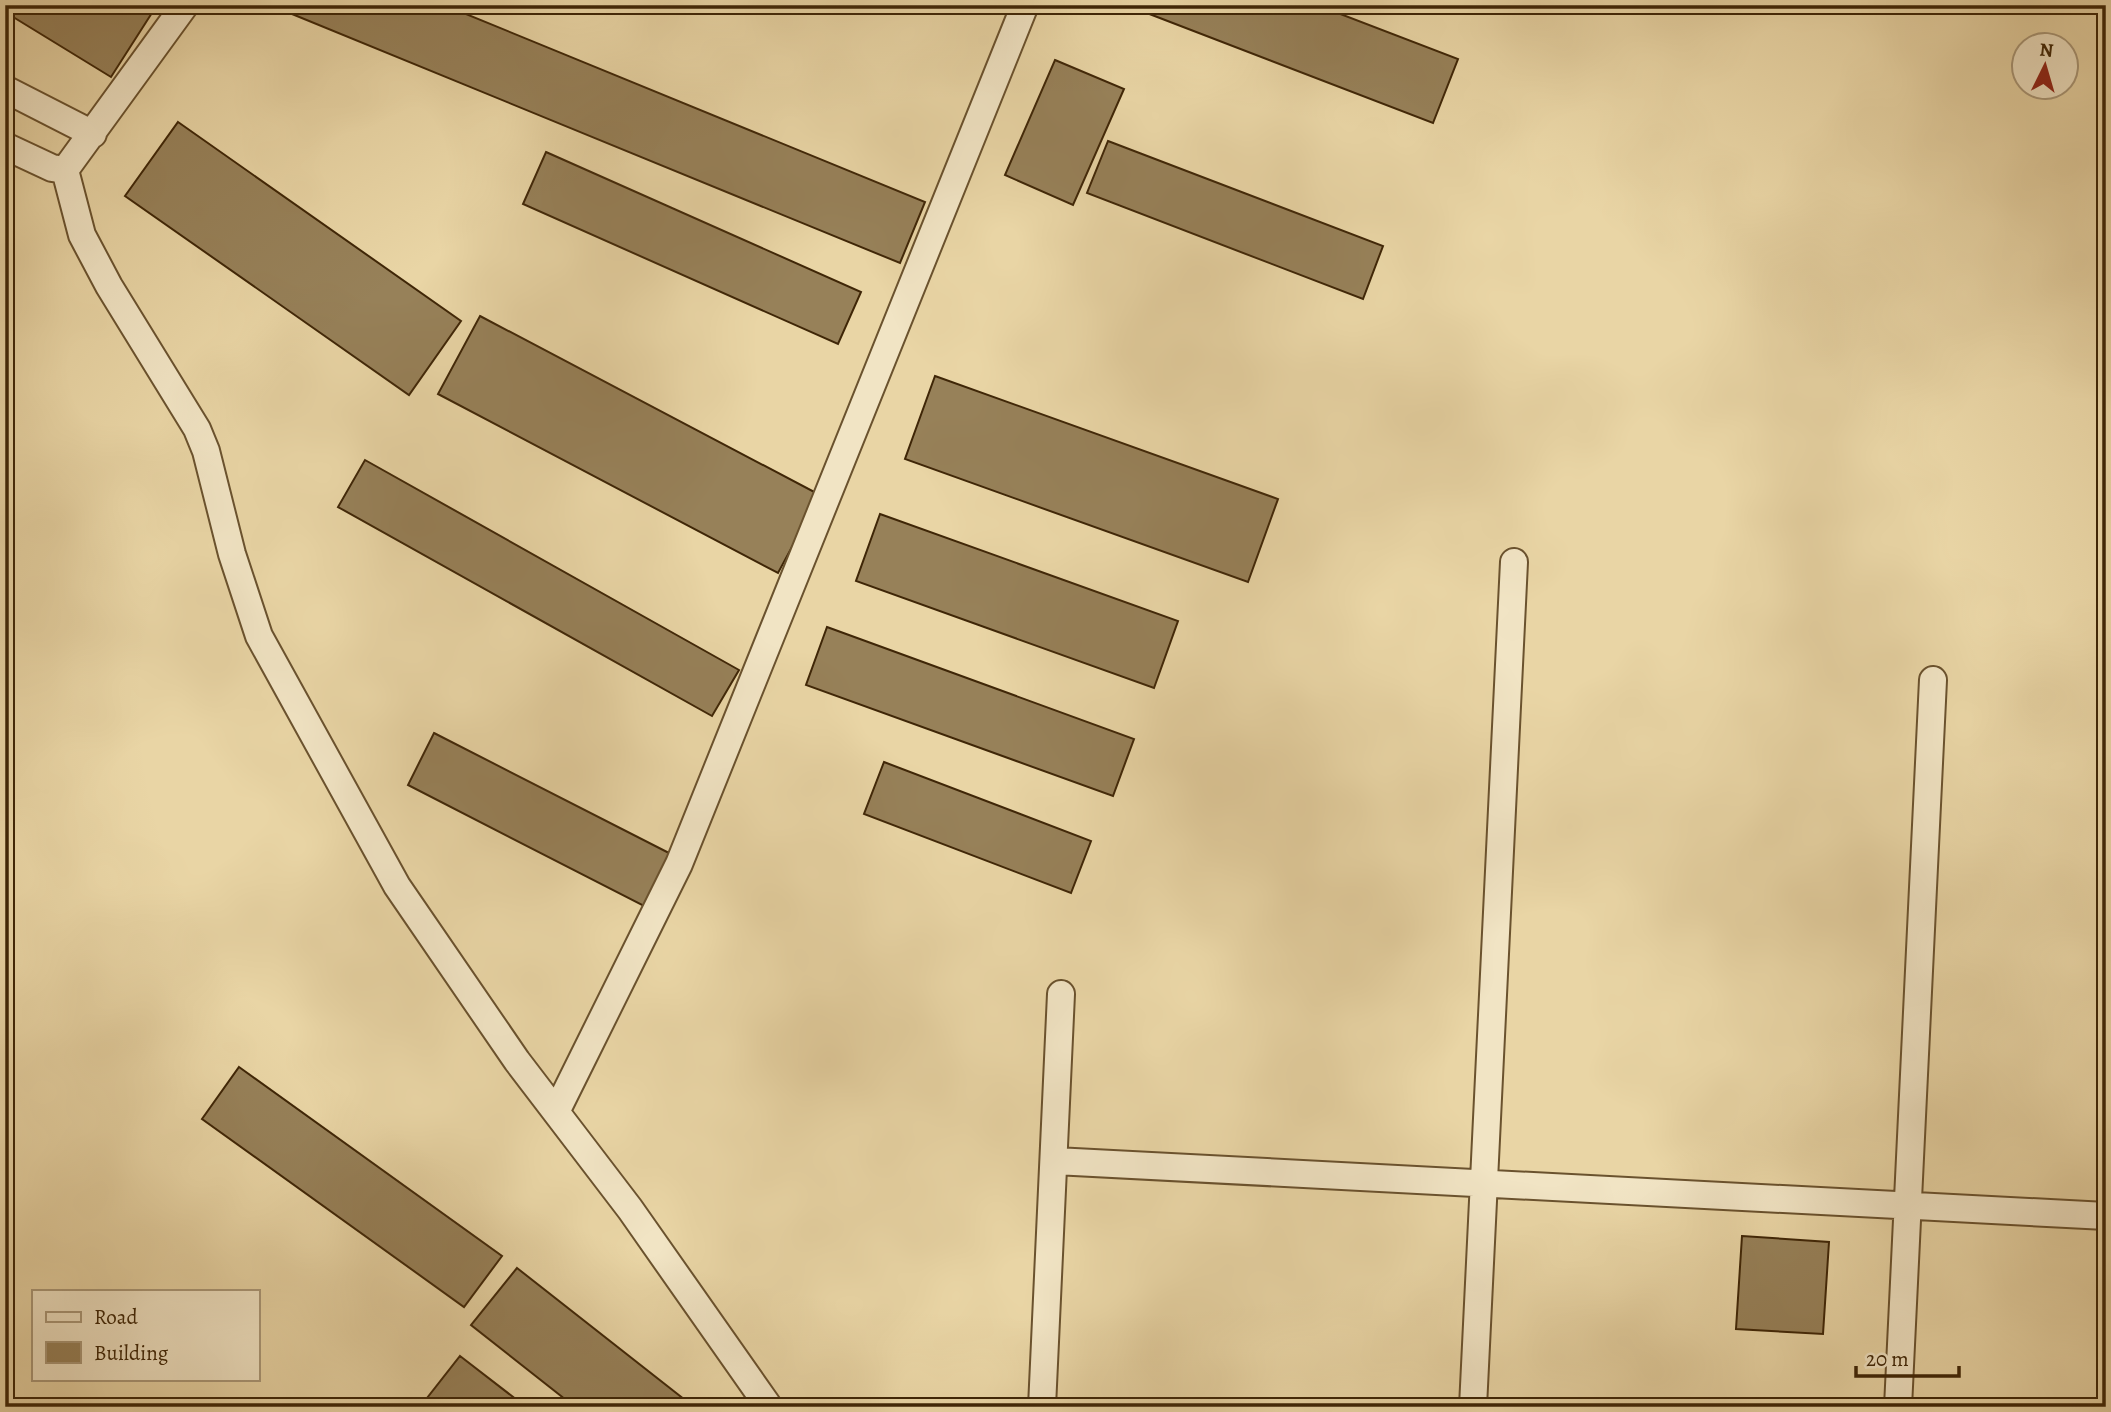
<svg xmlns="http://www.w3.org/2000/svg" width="2111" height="1412" viewBox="0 0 2111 1412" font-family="Alegreya,serif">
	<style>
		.building { fill: #978159; stroke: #3f2607; stroke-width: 2 }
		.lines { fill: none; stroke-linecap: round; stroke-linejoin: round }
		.street-casing { stroke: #6a522e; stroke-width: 30 }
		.street { stroke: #f1e4c4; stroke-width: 26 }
	</style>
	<rect width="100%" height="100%" fill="#e9d5a5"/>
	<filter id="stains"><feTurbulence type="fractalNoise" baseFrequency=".00286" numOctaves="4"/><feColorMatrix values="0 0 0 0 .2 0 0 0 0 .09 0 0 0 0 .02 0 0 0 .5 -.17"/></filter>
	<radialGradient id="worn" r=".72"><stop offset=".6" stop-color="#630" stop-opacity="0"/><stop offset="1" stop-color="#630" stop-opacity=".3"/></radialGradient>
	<path class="building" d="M5 5H157L111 77 5 12Z
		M270 5H444L925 202 900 263Z
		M1126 5H1317L1458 59 1433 123Z
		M1055 60 1124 89 1073 205 1005 175Z
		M178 122 461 321 409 395 125 196Z
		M1108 141 1383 246 1363 299 1087 193Z
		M546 152 861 292 838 344 523 204Z
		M480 316 820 495 778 573 438 394Z
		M935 376 1278 499 1248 582 905 459Z
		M365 460 739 670 712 716 338 507Z
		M880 514 1178 621 1154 688 856 581Z
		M827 627 1134 739 1113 796 806 685Z
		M434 733 671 854 644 906 408 785Z
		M884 762 1091 841 1071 893 864 814Z
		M239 1067 502 1256 464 1307 202 1119Z
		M1742 1236 1829 1242 1823 1334 1736 1329Z
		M517 1268 694 1407H575L471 1325Z
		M460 1356 526 1407H420Z"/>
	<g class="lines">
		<g class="street-casing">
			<path id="street" d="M5 89 93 134
				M5 146 52 168 65 170 185 5
				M65 170 82 235 109 286 197 429 206 451 232 554 259 636 397 886 517 1061 630 1209 769 1407
				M556 1112 679 864 1025 5
				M1055 1161 2106 1216
				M1042 1407 1061 994
				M1473 1407 1514 562
				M1898 1407 1933 680"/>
		</g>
		<use href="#street" class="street"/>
	</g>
	<rect width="2111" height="1412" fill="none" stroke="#e9d5a5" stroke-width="28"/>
	<rect x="7" y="7" width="2097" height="1398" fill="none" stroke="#3f2607" stroke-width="3.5"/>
	<rect x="14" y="14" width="2083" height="1384" fill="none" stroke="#3f2607" stroke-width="2"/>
	<rect x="32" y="1290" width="228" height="91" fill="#f1e4c4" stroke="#aa9878" stroke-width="2"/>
	<rect x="46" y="1312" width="35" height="10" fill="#f1e4c4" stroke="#aa9878" stroke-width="2"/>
	<text x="94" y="1324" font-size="21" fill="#3f2607">Road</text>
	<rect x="46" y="1342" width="35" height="21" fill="#978159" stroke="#aa9878" stroke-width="2"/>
	<text x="94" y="1360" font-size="21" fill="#3f2607">Building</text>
	<g transform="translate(2045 66) rotate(5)"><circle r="33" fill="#f1e4c4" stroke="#aa9878" stroke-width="2"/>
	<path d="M0-5L12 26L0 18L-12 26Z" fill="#8f2418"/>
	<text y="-10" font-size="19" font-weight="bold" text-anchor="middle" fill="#3f2607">N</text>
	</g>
	<path d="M1856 1366v10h103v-10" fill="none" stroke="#3f2607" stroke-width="3.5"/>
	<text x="1866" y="1366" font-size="21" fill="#3f2607" stroke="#f1e4c4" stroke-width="5" paint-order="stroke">20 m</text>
	<rect width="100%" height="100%" filter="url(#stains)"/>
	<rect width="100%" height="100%" fill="url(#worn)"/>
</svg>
